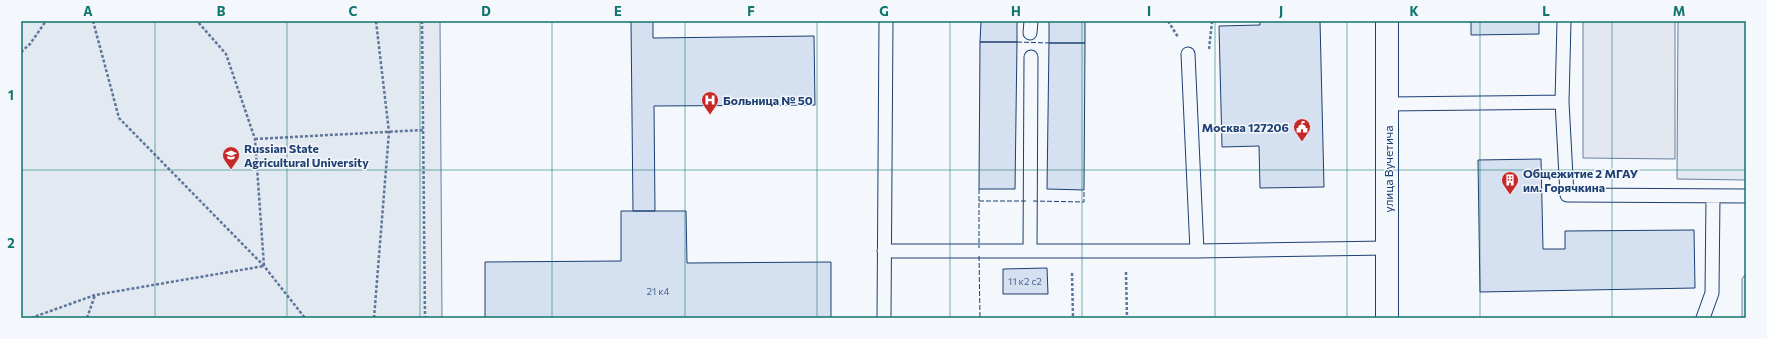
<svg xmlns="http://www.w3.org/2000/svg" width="1767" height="339" viewBox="0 0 1767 339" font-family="Commissioner,sans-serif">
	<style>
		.green { fill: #e3e9f0; stroke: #687fa3 }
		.parking { fill: #e3e8f0; stroke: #687fa3 }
		.building { fill: #d5e0f0; stroke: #1d3f73 }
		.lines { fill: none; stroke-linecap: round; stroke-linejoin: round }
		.lane-casing { stroke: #1d3f73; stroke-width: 15 }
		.street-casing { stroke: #1d3f73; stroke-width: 24 }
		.path { stroke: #5e769c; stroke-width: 2.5; stroke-dasharray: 3 2; stroke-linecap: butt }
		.lane { stroke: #f4f7fb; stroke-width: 13 }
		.street { stroke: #f4f7fb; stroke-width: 22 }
		.fence { stroke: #1d3f73; stroke-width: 1; stroke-dasharray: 5 2; stroke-linecap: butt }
		.grid { fill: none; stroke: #0f766e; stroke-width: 1; stroke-opacity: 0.55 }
		.labels { text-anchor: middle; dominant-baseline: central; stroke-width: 3; stroke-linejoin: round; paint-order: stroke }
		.number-label { font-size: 10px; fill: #4b6792 }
		.poi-label { font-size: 12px; font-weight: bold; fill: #1d3f73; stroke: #f4f7fb; text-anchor: start }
		.street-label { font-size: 12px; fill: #1d3f73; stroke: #f4f7fb }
		.neatline { fill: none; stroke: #0f766e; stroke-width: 1.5 }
		.grid-label { font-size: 13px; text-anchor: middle; font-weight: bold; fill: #0f766e }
	</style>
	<rect width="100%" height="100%" fill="#f4f7fb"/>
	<path class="green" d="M21 21H440L442 318H21Z
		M1678 21H1746V180L1677 179Z
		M1746 273V318H1742V279Z"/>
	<path class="parking" d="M1583 21H1675V159L1583 158Z"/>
	<path class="building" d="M631 21H653V38L814 36 815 105 654 106 655 211H633Z
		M981 21H1017V42H980Z
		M1049 21H1085V43H1049Z
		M1260 21H1320L1324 187 1260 188 1259 146 1222 147 1219 26 1260 25Z
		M1471 21H1539V34L1471 35Z
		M980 42H1017L1015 189H979Z
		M1049 43H1085L1084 190 1047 189Z
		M1541 159 1543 249H1565V231L1694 230 1695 288 1480 292 1478 160Z
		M621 211H686L687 263 831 262V318H485V262L621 261Z
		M1047 268 1048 294H1003V269Z"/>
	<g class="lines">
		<g class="lane-casing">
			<path id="lane" d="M1030 33 1031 21
				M1188 54 1197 251
				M1562 102 1564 21
				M1388 104 1562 102 1567 195 1746 196
				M884 251H1197L1387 248
				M1030 251 1031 57
				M884 318 886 21
				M1703 318 1712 293 1713 196"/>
		</g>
		<g class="street-casing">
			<path id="street" d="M1387 21V318"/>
		</g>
		<path class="path" d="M93 21 119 118 264 266 305 318
			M422 21 425 318
			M1168 21 1178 37
			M1209 49 1212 22 1215 21
			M21 52 30 44 46 21
			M255 139 423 130
			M1126 272 1127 318
			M1072 273 1073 318
			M31 318 95 295 264 266 255 139 226 54 197 21
			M87 318 95 295
			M374 318 389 132 376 21"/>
		<use href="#lane" class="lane"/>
		<use href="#street" class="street"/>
		<path class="fence" d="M1017 42 1049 43
			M979 189V248
			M979 201H1027
			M1033 201 1084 202V190
			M979 256 980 318"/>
	</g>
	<path class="grid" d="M155 21V318M287 21V318M420 21V318M552 21V318M685 21V318M817 21V318M950 21V318M1082 21V318M1215 21V318M1347 21V318M1480 21V318M1612 21V318M21 170H1746"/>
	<defs>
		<g id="hospital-pin" transform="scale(0.9)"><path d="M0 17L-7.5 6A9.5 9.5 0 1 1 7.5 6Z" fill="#c62828" stroke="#f4f7fb"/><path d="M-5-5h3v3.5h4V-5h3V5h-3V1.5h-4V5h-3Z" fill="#fff"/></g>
		<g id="civic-pin" transform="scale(0.9)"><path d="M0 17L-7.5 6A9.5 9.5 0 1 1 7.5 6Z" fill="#c62828" stroke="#f4f7fb"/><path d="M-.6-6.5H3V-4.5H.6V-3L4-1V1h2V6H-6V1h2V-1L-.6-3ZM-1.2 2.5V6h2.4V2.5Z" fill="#fff"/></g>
		<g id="university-pin" transform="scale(0.9)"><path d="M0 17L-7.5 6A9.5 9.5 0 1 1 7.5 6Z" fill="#c62828" stroke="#f4f7fb"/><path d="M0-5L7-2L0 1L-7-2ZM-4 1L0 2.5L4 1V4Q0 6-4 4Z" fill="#fff"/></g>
		<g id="building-pin" transform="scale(0.9)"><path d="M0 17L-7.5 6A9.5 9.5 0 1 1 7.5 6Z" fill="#c62828" stroke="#f4f7fb"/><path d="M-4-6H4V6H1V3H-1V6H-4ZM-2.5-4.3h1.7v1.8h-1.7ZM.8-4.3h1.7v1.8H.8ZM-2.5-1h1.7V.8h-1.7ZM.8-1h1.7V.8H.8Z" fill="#fff"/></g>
	</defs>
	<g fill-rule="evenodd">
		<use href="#hospital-pin" x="710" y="100"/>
		<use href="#civic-pin" x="1302" y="127"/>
		<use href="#university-pin" x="231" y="155"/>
		<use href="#building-pin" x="1510" y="180"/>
	</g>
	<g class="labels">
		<g class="number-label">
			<text x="1025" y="281">11 к2 с2</text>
			<text x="658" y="291">21 к4</text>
		</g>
		<g class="poi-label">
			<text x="723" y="100">Больница № 50</text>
			<text x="1289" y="127" text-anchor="end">Москва 127206</text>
			<text x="244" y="148">Russian State<tspan x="244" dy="14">Agricultural University</tspan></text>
			<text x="1523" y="173">Общежитие 2 МГАУ<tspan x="1523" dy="14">им. Горячкина</tspan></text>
		</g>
		<g class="street-label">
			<text transform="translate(1388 169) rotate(-90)">улица Вучетича</text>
		</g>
	</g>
	<rect width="1767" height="339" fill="none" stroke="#f4f7fb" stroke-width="44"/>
	<rect x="22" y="22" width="1723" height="295" class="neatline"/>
	<g class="grid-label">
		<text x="88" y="16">A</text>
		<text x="221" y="16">B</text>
		<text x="353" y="16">C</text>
		<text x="486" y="16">D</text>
		<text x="618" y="16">E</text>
		<text x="751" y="16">F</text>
		<text x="884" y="16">G</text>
		<text x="1016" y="16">H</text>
		<text x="1149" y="16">I</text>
		<text x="1281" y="16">J</text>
		<text x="1414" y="16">K</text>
		<text x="1546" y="16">L</text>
		<text x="1679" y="16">M</text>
		<text x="11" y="100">1</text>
		<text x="11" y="248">2</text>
	</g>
</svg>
